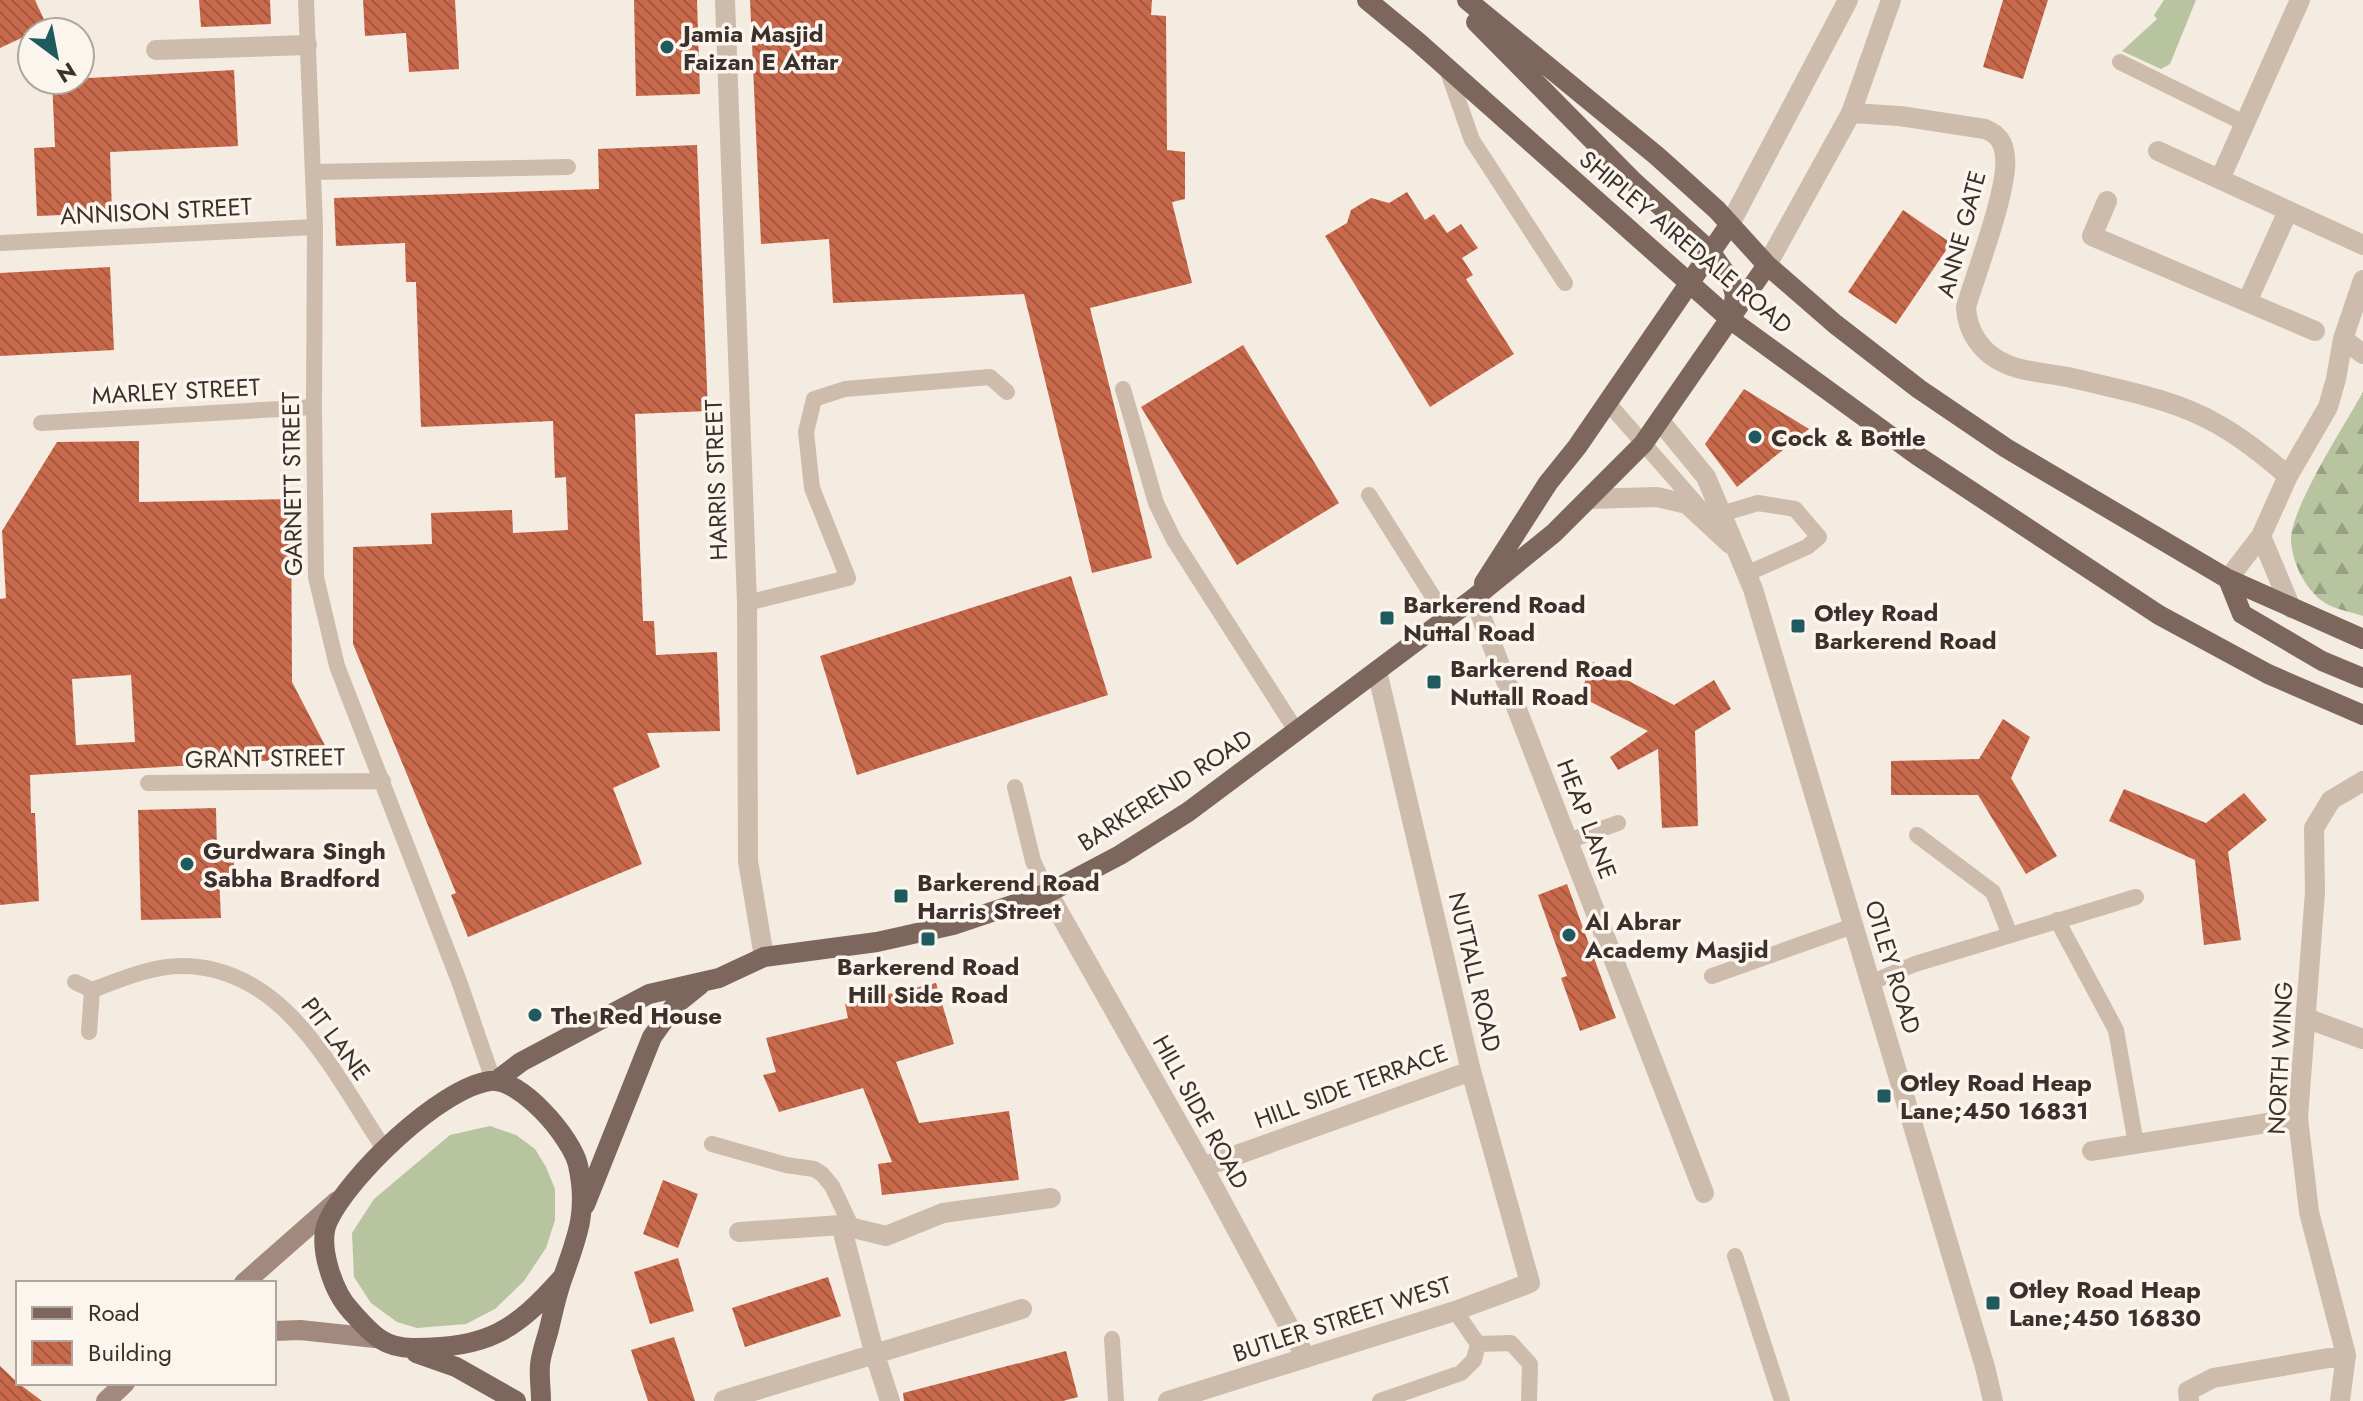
<svg xmlns="http://www.w3.org/2000/svg" width="2363" height="1401" viewBox="0 0 2363 1401" font-family="Jost,sans-serif">
	<style>
		.grass { fill: #b8c4a0 }
		.forest { fill: url(#forest-firs) }
		.building { fill: url(#building-back-hatch); fill-rule: evenodd }
		.lines { fill: none; stroke-linecap: round; stroke-linejoin: round }
		.service { stroke: #cdbbac; stroke-width: 16 }
		.minor { stroke: #cdbbac; stroke-width: 20 }
		.tertiary { stroke: #cdbbac; stroke-width: 20 }
		.secondary { stroke: #a18a7d; stroke-width: 20 }
		.primary { stroke: #7d675c; stroke-width: 20 }
		.poi-dot { fill: #1f5a5e; stroke: #fbf5ee; stroke-width: 3 }
		.labels { text-anchor: middle; dominant-baseline: central; stroke-width: 7; stroke-linejoin: round; paint-order: stroke }
		.poi-label { font-size: 24px; font-weight: bold; fill: #3b302b; stroke: #fbf5ee; text-anchor: start }
		.street-label { font-size: 24px; fill: #3b302b; stroke: #fbf5ee }
	</style>
	<defs>
		<pattern id="forest-firs" width="22" height="20" patternUnits="userSpaceOnUse" patternTransform="scale(2)"><rect width="22" height="20" fill="#b8c4a0"/><path d="M5 1l3.5 6h-7zM16 11l3.5 6h-7z" fill="#97a083"/></pattern>
		<pattern id="building-back-hatch" width="6" height="6" patternUnits="userSpaceOnUse" patternTransform="scale(2)"><rect width="6" height="6" fill="#c8694b"/><path d="M-1 5l2 2M0 0l6 6M5-1l2 2" fill="none" stroke="#a4573f"/></pattern>
	</defs>
	<rect width="100%" height="100%" fill="#f4ebe1"/>
	<path class="grass" d="M2164 0H2196L2170 64 2161 69 2122 51 2157 19 2154 15Z
		M490 1126 516 1135 535 1149 546 1167 555 1189V1220L546 1248 524 1281 495 1309 466 1324 417 1328 397 1322 371 1303 354 1277 352 1233 374 1199 450 1135Z"/>
	<path class="forest" d="M2363 392V616C2351 612 2333 609 2322 601 2305 588 2293 564 2291 542 2288 512 2346 423 2363 392Z"/>
	<path class="building" d="M0 0H35L47 26 0 48Z
		M199 0H270L271 24 201 27Z
		M363 0H455L459 69 409 72 406 33 365 36Z
		M634 0H697L700 94 636 96Z
		M750 0H1152L1151 15 1166 16 1167 150 1185 152V199L1172 202 1192 283 1090 308 1152 558 1092 573 1024 294 833 303 829 239 761 244Z
		M2003 0H2048L2023 79 1983 67Z
		M234 70 238 146 110 152 112 213 37 216 34 148 55 147 52 80Z
		M697 145 708 411 635 414 637 474 643 621H654L656 655 717 652 720 731 647 733 660 767 613 788 642 864 468 937 451 895 456 893 353 644V547L432 544 431 513 512 510 513 533 568 530 566 477 555 478 553 421 421 427 416 282H406L405 243 336 246 334 198 599 189 598 149Z
		M1407 192 1425 220 1434 214 1447 233 1461 224 1478 248 1462 258 1473 275 1466 279 1514 354 1430 407 1325 236 1347 223 1351 210 1371 198 1389 203Z
		M1903 210 1951 243 1896 324 1848 292Z
		M110 267 114 350 0 356V273Z
		M1243 345 1339 503 1237 565 1141 407Z
		M1744 389 1809 429 1737 487 1705 444Z
		M139 441V502L291 499 292 682 331 757 30 775 31 813H35L39 901 0 905V599L6 598 2 531 57 442ZM131 675 135 742 76 745 72 679Z
		M1071 576 1108 695 857 775 820 656Z
		M1593 662 1674 705 1714 680 1731 709 1695 731 1698 826 1662 828 1658 749 1618 770 1610 757 1648 731 1579 696Z
		M2003 719 2030 737 2011 778 2057 856 2026 874 1978 795H1891V761L1979 759Z
		M2124 789 2206 823 2244 793 2267 820 2228 852 2241 940 2204 945 2195 860 2109 821Z
		M216 808 217 852H234V876L219 877 221 918 141 920 138 810Z
		M1567 884 1616 1018 1580 1031 1561 978 1567 976 1538 895Z
		M936 983 954 1044 896 1062 919 1123 1009 1111 1019 1180 882 1195 878 1164 892 1162 863 1088 779 1112 763 1075 776 1072 766 1038 848 1018 845 1004Z
		M663 1180 698 1194 678 1248 643 1234Z
		M678 1258 694 1311 650 1324 634 1272Z
		M828 1277 841 1316 745 1347 732 1308Z
		M674 1337 695 1401H648L631 1350Z
		M1066 1351 1078 1397 1063 1401H904L903 1393Z
		M0 1366 18 1383 42 1401H0Z"/>
	<g class="lines">
		<path class="service" d="M306 0 315 227 314 407 316 577 337 666 459 981 493 1080
			M2120 62 2244 123
			M1447 69 1472 140 1565 283
			M313 172 568 167
			M0 243 315 227
			M1123 389 1156 503 1174 540 1297 732
			M1608 403 1701 509
			M41 423 314 407
			M1369 495 1447 619
			M1721 514 1758 503 1795 509 1819 537 1807 547 1746 574
			M747 603 848 578 812 488 806 432 814 399 845 389 990 377 1007 392
			M148 783 383 781
			M1015 787 1033 861 1048 893
			M1917 835 1993 892 2010 935
			M1568 841 1618 823
			M2057 920 2116 1030 2136 1144
			M1712 976 1853 926
			M75 982 92 990 89 1032
			M1870 983 1915 964 2136 897
			M92 990C120 980 151 966 181 966 286 966 334 1074 385 1150
			M712 1144 786 1165 814 1169 822 1174 832 1186 852 1228
			M1735 1256 1782 1401
			M1112 1339 1116 1401
			M1478 1344 1511 1343 1530 1364 1529 1401
			M1380 1401 1461 1373 1474 1360 1478 1344 1455 1311"/>
		<path class="minor" d="M725 0 747 603 748 861 764 957
			M156 50 307 45
			M1851 113 1900 116 1985 129C1998 134 2004 142 2005 157 2009 187 1976 273 1966 307 1967 332 1982 354 2006 364 2026 373 2051 373 2072 378 2121 390 2175 399 2219 425 2244 439 2266 457 2288 476
			M2158 151 2363 245
			M2220 179 2300 0
			M2107 201 2092 236 2315 331
			M2247 302 2288 211
			M2343 339 2363 354
			M1660 421 1706 477 1753 589 1985 1367 1993 1401
			M1588 499 1657 497 1687 504 1730 544
			M2261 536 2291 608
			M2228 579 2261 536 2288 476 2328 407 2336 379 2343 339 2363 280
			M1474 598 1704 1193
			M1048 893 1203 1167 1306 1358
			M2306 1018 2363 1039
			M2092 1151 2298 1118
			M1203 1167 1471 1071
			M841 1225 874 1352 890 1401
			M739 1232 841 1225 886 1236 943 1213 1051 1198
			M724 1400 1022 1309
			M1168 1401 1455 1311 1530 1283 1471 1071 1377 671
			M2189 1401 2188 1391 2213 1378 2346 1355
			M2340 1401 2346 1355 2309 1212 2298 1118 2315 892 2314 828 2331 800 2363 781"/>
		<path class="tertiary" d="M1730 224 1848 0
			M1767 265 1851 113 1891 0"/>
		<path class="secondary" d="M244 1283 337 1201
			M274 1331 300 1330 375 1338
			M106 1401 125 1383"/>
		<path class="primary" d="M1367 0 1418 42 1731 320 1918 456 2159 615 2268 674 2363 715
			M1467 0 1657 156 1717 210 1767 265 1835 324 1919 389 2006 448 2228 579 2363 639
			M1476 22 1634 182 1710 251 1731 281 1735 295 1732 316
			M2228 579 2242 614 2322 661 2363 678
			M1484 583 1548 483 1577 447 1730 224
			M496 1081 521 1062 649 994 719 978 764 957 877 942 953 925 1048 893 1120 855 1188 812 1474 598 1554 533 1643 444 1767 265
			M585 1205 652 1037 675 1005 700 985
			M416 1353 456 1367 516 1401
			M541 1401C541 1389 539 1377 540 1365 541 1353 546 1341 549 1329 553 1312 557 1293 563 1277 578 1235 588 1211 578 1165 572 1138 520 1077 490 1081 440 1088 349 1176 328 1221 317 1245 333 1292 351 1311 371 1333 383 1349 415 1348 488 1347 514 1332 562 1278"/>
	</g>
	<g class="poi-dot">
		<circle cx="667" cy="47" r="8"/>
		<circle cx="1755" cy="437" r="8"/>
		<rect x="1379" y="610" width="16" height="16" rx="4"/>
		<rect x="1790" y="618" width="16" height="16" rx="4"/>
		<rect x="1426" y="674" width="16" height="16" rx="4"/>
		<circle cx="187" cy="864" r="8"/>
		<rect x="893" y="888" width="16" height="16" rx="4"/>
		<circle cx="1569" cy="935" r="8"/>
		<rect x="920" y="931" width="16" height="16" rx="4"/>
		<circle cx="535" cy="1015" r="8"/>
		<rect x="1876" y="1088" width="16" height="16" rx="4"/>
		<rect x="1985" y="1295" width="16" height="16" rx="4"/>
	</g>
	<g class="labels">
		<g class="poi-label">
			<text x="683" y="33">Jamia Masjid<tspan x="683" dy="28">Faizan E Attar</tspan></text>
			<text x="1771" y="437">Cock &amp; Bottle</text>
			<text x="1403" y="604">Barkerend Road<tspan x="1403" dy="28">Nuttal Road</tspan></text>
			<text x="1814" y="612">Otley Road<tspan x="1814" dy="28">Barkerend Road</tspan></text>
			<text x="1450" y="668">Barkerend Road<tspan x="1450" dy="28">Nuttall Road</tspan></text>
			<text x="203" y="850">Gurdwara Singh<tspan x="203" dy="28">Sabha Bradford</tspan></text>
			<text x="917" y="882">Barkerend Road<tspan x="917" dy="28">Harris Street</tspan></text>
			<text x="1585" y="921">Al Abrar<tspan x="1585" dy="28">Academy Masjid</tspan></text>
			<text x="928" y="966" text-anchor="middle">Barkerend Road<tspan x="928" dy="28">Hill Side Road</tspan></text>
			<text x="551" y="1015">The Red House</text>
			<text x="1900" y="1082">Otley Road Heap<tspan x="1900" dy="28">Lane;450 16831</tspan></text>
			<text x="2009" y="1289">Otley Road Heap<tspan x="2009" dy="28">Lane;450 16830</tspan></text>
		</g>
		<g class="street-label">
			<text transform="translate(156 211) rotate(-3)">ANNISON STREET</text>
			<text transform="translate(1961 234) rotate(-75)">ANNE GATE</text>
			<text transform="translate(1686 242) rotate(40)">SHIPLEY AIREDALE ROAD</text>
			<text transform="translate(176 391) rotate(-3)">MARLEY STREET</text>
			<text transform="translate(716 480) rotate(-92)">HARRIS STREET</text>
			<text transform="translate(292 484) rotate(-91)">GARNETT STREET</text>
			<text transform="translate(265 758) rotate(-1)">GRANT STREET</text>
			<text transform="translate(1165 790) rotate(-33)">BARKEREND ROAD</text>
			<text transform="translate(1587 819) rotate(69)">HEAP LANE</text>
			<text transform="translate(1893 967) rotate(73)">OTLEY ROAD</text>
			<text transform="translate(1475 972) rotate(77)">NUTTALL ROAD</text>
			<text transform="translate(336 1039) rotate(53)">PIT LANE</text>
			<text transform="translate(2280 1058) rotate(-87)">NORTH WING</text>
			<text transform="translate(1351 1086) rotate(-20)">HILL SIDE TERRACE</text>
			<text transform="translate(1201 1112) rotate(61)">HILL SIDE ROAD</text>
			<text transform="translate(1342 1319) rotate(-18)">BUTLER STREET WEST</text>
		</g>
	</g>
	<rect x="16" y="1281" width="260" height="104" fill="#fbf5ee" stroke="#aea6a0" stroke-width="2"/>
	<rect x="32" y="1307" width="40" height="12" fill="#7d675c" stroke="#aea6a0" stroke-width="2"/>
	<text x="88" y="1321" font-size="24" fill="#3b302b">Road</text>
	<rect x="32" y="1341" width="40" height="24" fill="url(#building-back-hatch)" stroke="#aea6a0" stroke-width="2"/>
	<text x="88" y="1361" font-size="24" fill="#3b302b">Building</text>
	<g transform="translate(56 56) rotate(148)"><circle r="38" fill="#fbf5ee" stroke="#aea6a0" stroke-width="2"/>
	<path d="M0-6L14 30L0 20L-14 30Z" fill="#1f5a5e"/>
	<text y="-12" font-size="22" font-weight="bold" text-anchor="middle" fill="#3b302b">N</text>
	</g>
</svg>
